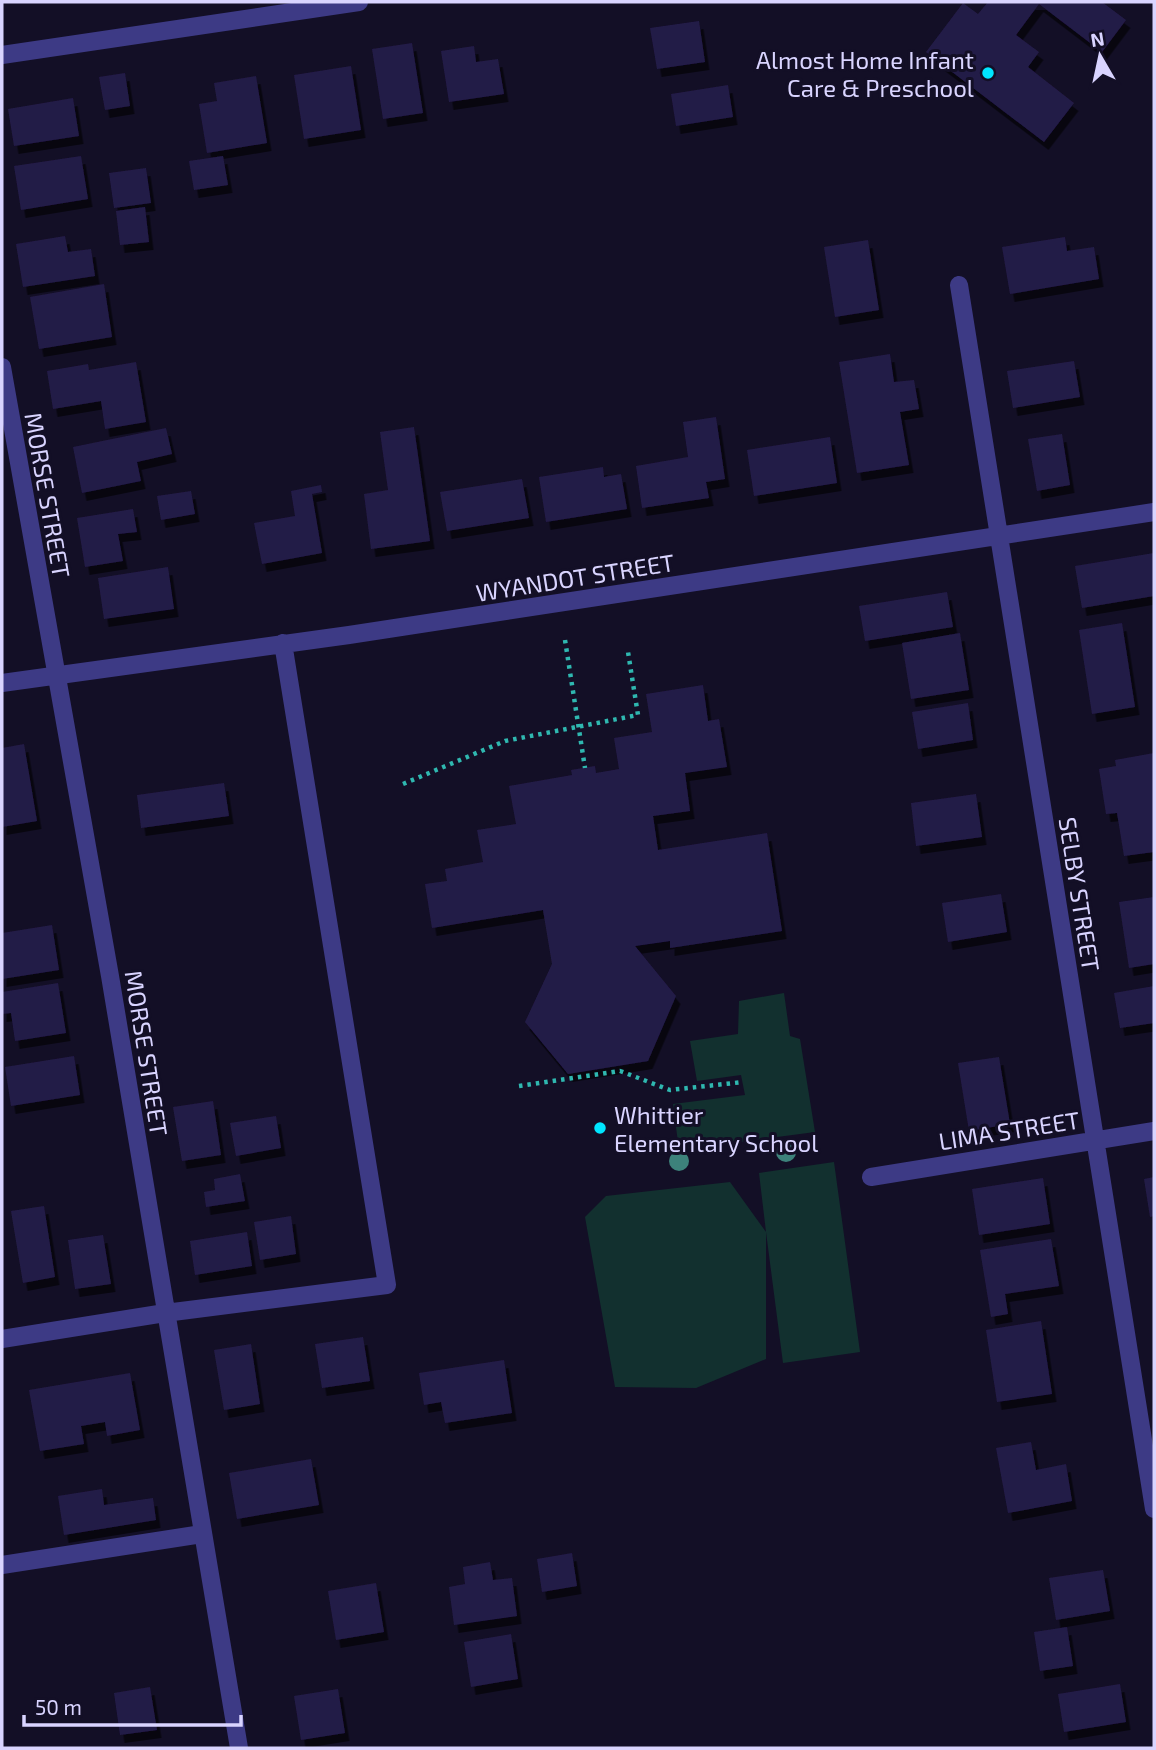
<svg xmlns="http://www.w3.org/2000/svg" width="1156" height="1750" viewBox="0 0 1156 1750" font-family="'Exo 2',sans-serif">
	<style>
		.green { fill: #12302f }
		.building { fill: #241b47; filter: url(#shadow) }
		.lines { fill: none; stroke-linecap: round; stroke-linejoin: round }
		.path { stroke: #2fb8b0; stroke-width: 4.5; stroke-dasharray: 3.5 5; stroke-linecap: butt }
		.minor { stroke: #3d3a85; stroke-width: 18 }
		.tree { fill: #3d827b }
		.poi-dot { fill: #00e5ff; stroke: #130f26; stroke-width: 2.5 }
		.labels { text-anchor: middle; dominant-baseline: central; stroke-width: 6; stroke-linejoin: round; paint-order: stroke }
		.poi-label { font-size: 24px; fill: #d9d4ff; stroke: #130f26; text-anchor: end }
		.street-label { font-size: 24px; fill: #d9d4ff; stroke: #130f26 }
	</style>
	<defs>
		<filter id="shadow"><feDropShadow dx="4.5" dy="8" stdDeviation="0" flood-color="#0009"/></filter>
	</defs>
	<rect width="100%" height="100%" fill="#130f26"/>
	<path class="green" d="M784 993 790 1036 800 1039 815 1132 679 1150 673 1104 745 1095 741 1075 697 1081 690 1041 738 1034 739 1001Z
		M834 1162 860 1352 783 1363 766 1232V1359L696 1388 615 1387 585 1217 606 1196 730 1182 766 1232 759 1173Z"/>
	<path class="building" d="M988 2H1102L1126 20 1102 52 1039 4 1016 35 1039 52 1028 67 1074 103 1044 142 926 52 963 3 978 14Z
		M699 21 705 62 657 69 650 28Z
		M412 43 423 113 383 119 372 49Z
		M474 46 476 62 498 59 504 94 449 102 441 51Z
		M351 66 361 130 304 139 294 75Z
		M125 73 130 106 105 110 99 77Z
		M256 76 267 143 207 153 199 104 217 101 214 83Z
		M728 85 733 117 676 126 671 94Z
		M73 98 79 136 14 146 8 109Z
		M81 156 88 199 21 210 14 166Z
		M223 156 228 185 194 190 189 161Z
		M146 168 151 203 114 208 109 173Z
		M145 207 149 242 120 245 116 211Z
		M65 236 68 252 91 249 95 276 23 287 16 244Z
		M1065 237 1067 251 1094 247 1099 279 1010 294 1002 247Z
		M868 240 879 310 835 317 824 247Z
		M104 284 112 337 39 349 30 297Z
		M890 354 894 382 914 380 919 409 900 412 909 465 857 473 839 362Z
		M1074 361 1080 397 1013 408 1007 371Z
		M136 362 146 422 105 429 101 401 53 409 47 371 88 364 89 370Z
		M716 417 725 479 706 482 709 498 642 508 636 466 688 457 683 422Z
		M414 427 430 541 371 549 364 494 388 490 380 432Z
		M166 428 172 454 137 462 141 481 82 493 73 447Z
		M1062 434 1070 485 1037 491 1028 439Z
		M830 437 837 483 754 496 747 450Z
		M603 467 604 477 621 474 627 509 546 522 539 477Z
		M522 479 529 518 447 531 440 492Z
		M321 485 322 492 312 494 322 553 262 564 254 523 295 516 291 491Z
		M191 491 195 514 161 520 157 496Z
		M133 509 137 532 118 534 123 561 85 567 77 518Z
		M1154 553V596L1082 608 1075 566Z
		M168 567 174 609 104 619 98 578Z
		M947 592 953 627 865 641 859 606Z
		M1122 623 1135 707 1092 714 1079 630Z
		M960 633 969 690 911 699 902 643Z
		M703 685 708 721 719 719 727 767 685 773 690 811 653 816 658 850 767 833 782 931 670 948V941L635 946 676 996 648 1061 568 1074 525 1022 552 964 543 910 432 928 425 884 447 881 445 869 483 862 477 830 516 824 509 786 572 775 571 770 595 766 596 773 619 769 614 738 652 732 646 694Z
		M968 703 973 740 918 749 912 712Z
		M24 744 37 821 2 827V748Z
		M1154 753V852L1124 856 1117 813 1106 814 1099 769 1116 766 1115 760Z
		M224 783 229 816 141 828 137 795Z
		M976 794 982 837 916 846 911 803Z
		M1001 894 1007 932 948 942 942 903Z
		M1154 897V964L1129 968 1119 902Z
		M52 925 59 970 2 979V933Z
		M58 983 66 1033 15 1041 11 1013 2 1014V992Z
		M1154 986V1023L1120 1028 1114 993Z
		M74 1056 80 1095 11 1106 5 1067Z
		M999 1057 1010 1124 969 1131 958 1063Z
		M213 1101 221 1155 182 1161 173 1107Z
		M276 1116 281 1148 236 1156 230 1123Z
		M240 1174 245 1201 206 1207 204 1192 215 1190 214 1179Z
		M1154 1177V1216L1150 1217 1144 1179Z
		M1043 1178 1050 1224 979 1235 972 1189Z
		M44 1206 55 1277 23 1283 11 1211Z
		M291 1216 296 1254 260 1260 254 1222Z
		M247 1232 252 1266 195 1275 190 1241Z
		M103 1235 111 1284 75 1289 68 1240Z
		M1051 1239 1059 1286 1005 1294 1008 1314 991 1317 980 1250Z
		M1041 1321 1052 1394 997 1402 986 1330Z
		M363 1337 370 1381 322 1388 315 1344Z
		M251 1344 260 1404 224 1410 214 1350Z
		M504 1360 512 1413 445 1423 441 1402 424 1405 419 1373Z
		M130 1373 140 1430 107 1436 105 1422 81 1426 84 1444 40 1451 29 1390Z
		M1031 1442 1036 1470 1066 1464 1072 1501 1008 1513 996 1448Z
		M311 1459 319 1505 237 1519 229 1473Z
		M102 1489 104 1505 153 1498 156 1520 64 1535 58 1496Z
		M572 1553 577 1586 542 1592 537 1559Z
		M490 1562 493 1580 512 1578 517 1616 454 1625 449 1587 465 1584 463 1567Z
		M1103 1570 1110 1611 1056 1620 1049 1578Z
		M376 1583 384 1632 336 1640 328 1591Z
		M1067 1627 1073 1666 1040 1671 1034 1632Z
		M511 1634 518 1679 471 1687 464 1642Z
		M1120 1684 1126 1722 1064 1732 1058 1694Z
		M150 1687 157 1730 120 1735 114 1693Z
		M338 1689 345 1733 301 1740 294 1696Z"/>
	<g class="lines">
		<path class="path" d="M565 640 585 768
			M403 784 505 741 638 715 628 652
			M519 1086 620 1071 670 1090 743 1082"/>
		<path class="minor" d="M2 55 359 2
			M959 285 1154 1509
			M2 367 110 976 239 1748
			M2 683 349 635 1154 512
			M871 1177 1154 1131
			M2 1339 165 1313 387 1285 283 643
			M2 1565 202 1534"/>
	</g>
	<g class="tree">
		<circle cx="786" cy="1152" r="10"/>
		<circle cx="679" cy="1161" r="10"/>
	</g>
	<g class="poi-dot">
		<circle cx="988" cy="73" r="7"/>
		<circle cx="600" cy="1128" r="7"/>
	</g>
	<g class="labels">
		<g class="poi-label">
			<text x="974" y="59">Almost Home Infant<tspan x="974" dy="28">Care &amp; Preschool</tspan></text>
			<text x="614" y="1114" text-anchor="start">Whittier<tspan x="614" dy="28">Elementary School</tspan></text>
		</g>
		<g class="street-label">
			<text transform="translate(48 495) rotate(80)">MORSE STREET</text>
			<text transform="translate(575 577) rotate(-9)">WYANDOT STREET</text>
			<text transform="translate(1080 894) rotate(81)">SELBY STREET</text>
			<text transform="translate(147 1053) rotate(81)">MORSE STREET</text>
			<text transform="translate(1009 1130) rotate(-9)">LIMA STREET</text>
		</g>
	</g>
	<rect width="1156" height="1750" fill="none" stroke="#d9d4ff" stroke-width="7"/>
	<g transform="translate(1100 56) rotate(351)" stroke="#130f26" stroke-width="5" paint-order="stroke">
	<path d="M0-5L12 26L0 18L-12 26Z" fill="#d9d4ff"/>
	<text y="-10" font-size="19" font-weight="bold" text-anchor="middle" fill="#d9d4ff">N</text>
	</g>
	<path d="M24 1715v10h217v-10" fill="none" stroke="#d9d4ff" stroke-width="3.5"/>
	<text x="35" y="1715" font-size="21" fill="#d9d4ff" stroke="#130f26" stroke-width="5" paint-order="stroke">50 m</text>
</svg>
